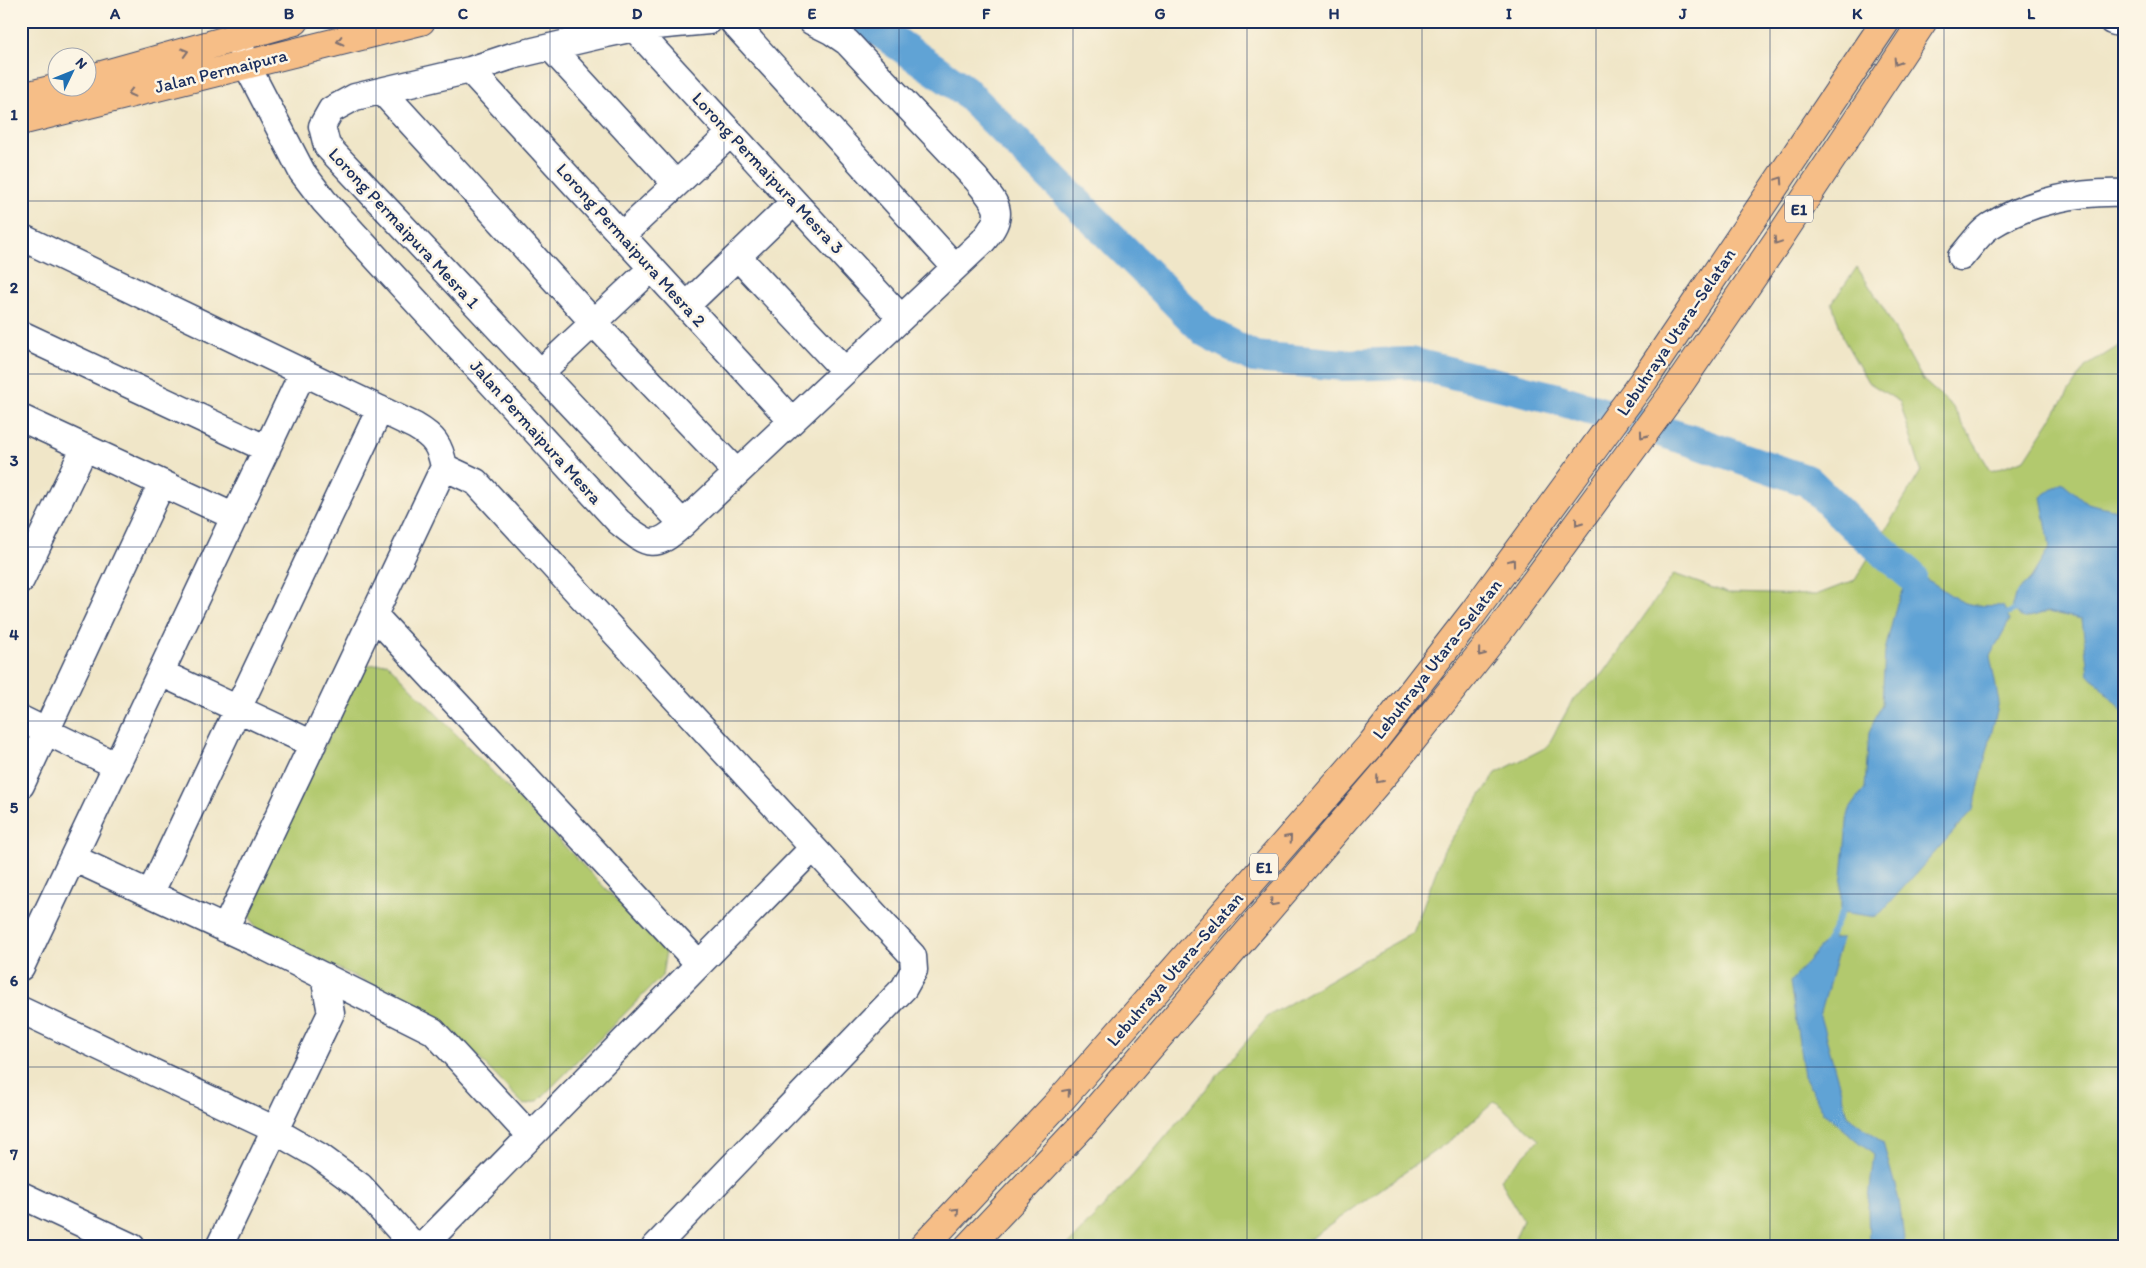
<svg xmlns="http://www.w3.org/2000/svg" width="2146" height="1268" viewBox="0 0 2146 1268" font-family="Itim,sans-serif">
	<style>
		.green { fill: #b2c96e; stroke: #667c66 }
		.water { fill: #61a3d5; stroke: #3e699a }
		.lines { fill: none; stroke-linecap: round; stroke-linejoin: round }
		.stream { stroke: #61a3d5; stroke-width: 5.5 }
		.river { stroke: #61a3d5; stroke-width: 32 }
		.minor-casing { stroke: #3b4a6e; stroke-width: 29 }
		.major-casing { stroke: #3b4a6e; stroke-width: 30 }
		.highway-casing { stroke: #3b4a6e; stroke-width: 30 }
		.minor { stroke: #fff; stroke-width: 26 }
		.major { stroke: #f6be87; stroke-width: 28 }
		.highway { stroke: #f6be87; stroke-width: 28 }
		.oneway { stroke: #7e6f70 }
		.grid { fill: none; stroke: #1b2f5e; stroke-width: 1; stroke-opacity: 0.55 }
		.labels { text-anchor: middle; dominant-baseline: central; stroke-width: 5; stroke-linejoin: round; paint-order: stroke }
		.shield { fill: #fcf5e5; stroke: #5e6a86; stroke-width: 1 }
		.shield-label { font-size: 16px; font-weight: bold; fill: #1b2f5e }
		.street-label { font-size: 18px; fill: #1b2f5e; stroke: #fcf5e5 }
		.neatline { fill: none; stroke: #1b2f5e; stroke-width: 2 }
		.grid-label { font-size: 16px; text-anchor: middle; font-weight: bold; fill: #1b2f5e }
	</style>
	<rect width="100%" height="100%" fill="#fcf5e5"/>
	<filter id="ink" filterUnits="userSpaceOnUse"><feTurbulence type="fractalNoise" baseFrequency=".02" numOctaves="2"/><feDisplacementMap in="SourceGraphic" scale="10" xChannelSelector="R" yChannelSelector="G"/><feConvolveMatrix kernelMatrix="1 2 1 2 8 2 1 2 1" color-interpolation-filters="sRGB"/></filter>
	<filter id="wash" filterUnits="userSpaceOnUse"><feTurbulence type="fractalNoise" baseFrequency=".0096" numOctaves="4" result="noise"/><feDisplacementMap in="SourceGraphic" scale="20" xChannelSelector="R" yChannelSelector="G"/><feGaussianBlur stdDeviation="1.12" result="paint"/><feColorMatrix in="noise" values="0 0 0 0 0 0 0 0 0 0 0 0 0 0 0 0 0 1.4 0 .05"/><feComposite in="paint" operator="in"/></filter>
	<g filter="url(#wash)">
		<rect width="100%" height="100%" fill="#f0e6c8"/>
		<path class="green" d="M1857 267 1879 301 1923 380 1952 406 1991 471 2025 459 2085 367 2125 342V1247H1511L1523 1220 1500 1179 1539 1140 1495 1101 1456 1136 1299 1247H1066L1134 1174 1268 1016 1374 954 1413 933 1444 850 1496 773 1547 747 1574 698 1603 674 1674 574 1727 593 1816 595 1855 580 1921 471 1900 402 1868 382 1844 340 1832 303Z
			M387 663 666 951 662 976 538 1101 524 1105 439 1017 256 929 246 909 363 666Z"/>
		<path class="water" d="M2062 482 2087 503 2125 512V714L2088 673 2082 619 2047 612 2022 619 2012 606 2015 595 2031 578 2050 547 2041 497Z
			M1911 575C1930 576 1945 594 1963 602 1974 607 1991 605 2003 606L2010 620 1990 656 1999 702 1973 810 1877 917 1841 912V887L1848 812 1865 788 1869 732 1882 704 1885 651 1897 603Z
			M1828 938H1842L1820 1016 1848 1116 1883 1143 1899 1200 1905 1247H1869L1868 1207 1874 1154 1824 1113 1804 1077 1790 982Z"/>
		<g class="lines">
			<path class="stream" d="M2000 616 2022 607
				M1825 945 1845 907"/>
			<path class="river" d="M865 21 964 90 1205 331 1254 357 1343 365 1411 363 1554 398 1692 441 1808 481 1854 526 1911 575"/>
		</g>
	</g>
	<g filter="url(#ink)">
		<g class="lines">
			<g class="minor-casing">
				<path id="minor" d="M732 21 955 267
					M2112 21 2125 25
					M634 28 901 318
					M240 45 246 64 302 172 324 201 619 522C648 545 653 551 683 524L983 241C1007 212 997 205 976 179L847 42 831 31 811 21
					M550 47 676 184
					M470 70 792 421
					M382 91 594 323 737 473
					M621 236 731 133
					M21 237 415 426C434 437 440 445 444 467L225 929
					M738 257 845 371
					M1961 257C1970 247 1979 233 1990 226 2030 201 2079 191 2125 193
					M686 306 794 202
					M21 334 267 449
					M540 373 652 268
					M21 418 235 517
					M444 467 476 482 913 956 914 970 904 988 655 1247
					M683 524 327 146 322 126 331 110 355 97 470 70 512 56 597 36 634 28 709 21
					M21 580 85 447
					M374 615 699 964
					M161 673 313 744
					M21 719 117 766
					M21 785 162 483
					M73 858 267 948 433 1031 530 1136
					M150 894 380 409
					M21 967 303 372
					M21 1010 263 1124 319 1156 360 1186 415 1247
					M21 1195 132 1247
					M219 1247 331 1013 324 976
					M422 1247 813 848"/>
			</g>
			<g class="major-casing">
				<path id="major" d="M88 79 295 21
					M21 97 58 88
					M21 121 421 21"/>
			</g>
			<g class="highway-casing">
				<path id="highway" d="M923 1247 1057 1104 1370 746 1473 613 1644 380 1886 21
					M968 1247 1082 1126 1393 764 1499 631 1672 395 1778 240 1923 21"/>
			</g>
			<use href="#minor" class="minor"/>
			<use href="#major" class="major"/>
			<use href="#highway" class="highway"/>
		</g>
		<defs><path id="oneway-chevron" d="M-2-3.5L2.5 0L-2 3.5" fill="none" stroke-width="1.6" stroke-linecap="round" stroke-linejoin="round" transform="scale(1.25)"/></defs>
		<g class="oneway">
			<use href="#oneway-chevron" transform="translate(340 41) rotate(166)"/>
			<use href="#oneway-chevron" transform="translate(185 52) rotate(-16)"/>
			<use href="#oneway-chevron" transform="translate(1897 62) rotate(122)"/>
			<use href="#oneway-chevron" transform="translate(131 93) rotate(166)"/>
			<use href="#oneway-chevron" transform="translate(1780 180) rotate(-56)"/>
			<use href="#oneway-chevron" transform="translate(1777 241) rotate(124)"/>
			<use href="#oneway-chevron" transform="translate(1643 435) rotate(126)"/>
			<use href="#oneway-chevron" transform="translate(1578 523) rotate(126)"/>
			<use href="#oneway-chevron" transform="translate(1512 562) rotate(-53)"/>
			<use href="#oneway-chevron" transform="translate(1481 653) rotate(129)"/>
			<use href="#oneway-chevron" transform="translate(1379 780) rotate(131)"/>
			<use href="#oneway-chevron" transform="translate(1289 838) rotate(-49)"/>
			<use href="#oneway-chevron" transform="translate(1273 903) rotate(131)"/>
			<use href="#oneway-chevron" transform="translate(1067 1092) rotate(-49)"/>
			<use href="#oneway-chevron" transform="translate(956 1211) rotate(-47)"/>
		</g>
	</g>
	<path class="grid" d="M202 21V1247M376 21V1247M550 21V1247M724 21V1247M899 21V1247M1073 21V1247M1247 21V1247M1422 21V1247M1596 21V1247M1770 21V1247M1944 21V1247M21 201H2125M21 374H2125M21 547H2125M21 721H2125M21 894H2125M21 1067H2125"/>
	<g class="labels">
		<g class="shield">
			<rect x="1785" y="195.5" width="28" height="27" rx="4"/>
			<rect x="1250" y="853.5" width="28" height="27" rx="4"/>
		</g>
		<g class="shield-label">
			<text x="1799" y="209">E1</text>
			<text x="1264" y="867">E1</text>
		</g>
		<g class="street-label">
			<text transform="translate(221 71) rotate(-14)">Jalan Permaipura</text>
			<text transform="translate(768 173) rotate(47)">Lorong Permaipura Mesra 3</text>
			<text transform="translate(404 228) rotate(47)">Lorong Permaipura Mesra 1</text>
			<text transform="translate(631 245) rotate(48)">Lorong Permaipura Mesra 2</text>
			<text transform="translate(1676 332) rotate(-56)">Lebuhraya Utara–Selatan</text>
			<text transform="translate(536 432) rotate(48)">Jalan Permaipura Mesra</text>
			<text transform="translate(1437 659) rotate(-52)">Lebuhraya Utara–Selatan</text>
			<text transform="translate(1175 969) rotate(-49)">Lebuhraya Utara–Selatan</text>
		</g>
	</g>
	<rect width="2146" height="1268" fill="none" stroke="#fcf5e5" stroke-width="55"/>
	<g transform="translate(72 72) rotate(47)"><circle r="24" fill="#fcf5e5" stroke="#a2a6af"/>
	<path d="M0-4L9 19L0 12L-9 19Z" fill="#1f6fb2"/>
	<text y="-8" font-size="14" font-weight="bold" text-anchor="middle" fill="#1b2f5e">N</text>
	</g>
	<rect x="28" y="28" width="2090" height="1212" class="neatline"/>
	<g class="grid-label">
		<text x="115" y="19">A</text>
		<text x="289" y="19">B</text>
		<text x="463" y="19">C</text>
		<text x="637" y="19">D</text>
		<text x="812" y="19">E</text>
		<text x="986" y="19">F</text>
		<text x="1160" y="19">G</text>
		<text x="1334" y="19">H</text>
		<text x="1509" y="19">I</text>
		<text x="1683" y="19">J</text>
		<text x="1857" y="19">K</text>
		<text x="2031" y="19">L</text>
		<text x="14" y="120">1</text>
		<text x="14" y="293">2</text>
		<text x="14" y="466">3</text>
		<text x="14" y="640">4</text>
		<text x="14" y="813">5</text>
		<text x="14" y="986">6</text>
		<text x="14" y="1160">7</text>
	</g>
</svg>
